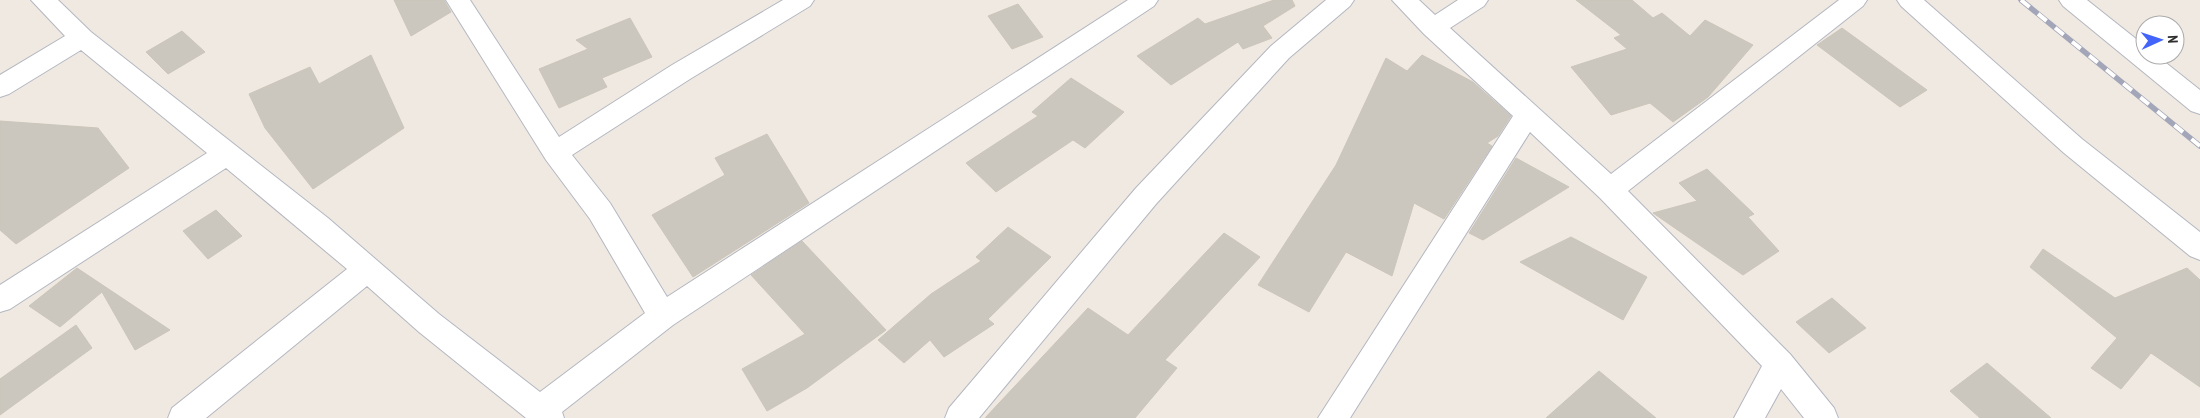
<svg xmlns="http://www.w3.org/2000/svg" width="2200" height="418" viewBox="0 0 2200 418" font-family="'PT Sans Narrow',sans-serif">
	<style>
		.building { fill: #cbc7bf; stroke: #cbc5ba }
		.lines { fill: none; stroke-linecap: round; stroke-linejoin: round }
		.minor-casing { stroke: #b4b7c1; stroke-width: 2 }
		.minor { fill: #fff; fill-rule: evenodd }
		.rail-casing { stroke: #a3a6b8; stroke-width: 5.5 }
		.rail { stroke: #fff; stroke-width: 4; stroke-dasharray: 11; stroke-linecap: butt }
	</style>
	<rect width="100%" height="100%" fill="#efe9e1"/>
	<path class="building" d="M394 0H444L451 12 411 36Z
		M1274 0H1292L1295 6 1263 26 1272 38 1243 49 1238 42 1171 85 1137 56 1198 18 1205 24Z
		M1576 0H1632L1653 18 1662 13 1690 36 1705 20 1753 45 1708 97 1673 122 1650 103 1611 115 1571 67 1627 49 1614 38 1621 35Z
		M1018 4 1043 37 1012 49 988 16Z
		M630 18 652 57 602 78 607 87 559 108 539 69 588 49 576 40Z
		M1842 28 1927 90 1900 107 1817 45Z
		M182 31 205 52 168 74 146 52Z
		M371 55 404 128 313 189 265 128 249 94 310 67 319 84Z
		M1422 55 1473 82 1511 116 1498 136 1487 143 1492 146 1444 219 1414 203 1392 276 1346 252 1309 312 1258 285 1336 165 1386 58 1407 71Z
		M1071 78 1124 112 1085 148 1073 140 996 192 966 163 1038 116 1032 112Z
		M0 121 98 128 129 168 16 244 0 230Z
		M767 134 809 203 693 277 652 215 725 175 715 158Z
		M1516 158 1569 187 1483 240 1469 233Z
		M1707 169 1754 214 1748 217 1779 251 1743 275 1653 213 1697 201 1679 183Z
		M216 210 242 236 208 259 183 231Z
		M1008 227 1051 257 988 319 994 324 944 357 930 340 904 363 878 340 931 294 981 261 976 257Z
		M1224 233 1260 257 1165 360 1177 368 1135 418H985L1088 308 1128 335Z
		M1571 237 1647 277 1623 320 1520 262Z
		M802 241 886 330 807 388 767 411 742 369 805 334 751 275Z
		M2043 249 2115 298 2187 268 2200 280V387L2151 353 2121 389 2091 368 2117 338 2030 267Z
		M77 268 170 330 135 350 102 292 60 327 29 306Z
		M1832 298 1866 328 1829 353 1796 322Z
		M76 325 92 348 0 415V379Z
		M1987 363 2051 418H1980L1950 391Z
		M1599 371 1656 418H1546Z"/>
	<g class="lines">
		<g class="minor-casing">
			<path id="minor" d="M31 0H58L91 32 328 218 439 314 540 392 645 313 590 219 546 160 446 0H470L559 137 672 65 783 0H814L810 6 690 79 572 155 610 203 667 297 1128 0H1158L1154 6 673 325 562 412 564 418H526L419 332 367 286 206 418H168L172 408 347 269 226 168 10 309 0 312V285L207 153 81 50 9 94 0 97V75L65 36Z
				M1326 0H1354L1350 6 1289 58 1156 204 979 418H945L949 408 1136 188 1271 46Z
				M1392 0H1419L1435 15 1458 0H1488L1484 6 1450 28 1611 174 1839 0H1867L1863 6 1628 191 1790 354 1834 408 1838 418H1804L1781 389 1765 418H1734L1762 366 1600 198 1530 132 1350 418H1318L1513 116 1424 34Z
				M1897 0H1924L2082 139 2200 232V260L2190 256 2064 153 1901 6Z
				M2059 0H2087L2145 46V55H2156L2200 90V114L2191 111 2063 6Z"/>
		</g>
		<use href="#minor" class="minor"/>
		<g class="rail-casing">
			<path id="rail" d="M2021 0 2200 146"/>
		</g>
		<use href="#rail" class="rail"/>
	</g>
	<g transform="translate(2160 40) rotate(87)"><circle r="24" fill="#ffffff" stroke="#ababab"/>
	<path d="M0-4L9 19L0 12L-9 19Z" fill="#4264fb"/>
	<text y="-8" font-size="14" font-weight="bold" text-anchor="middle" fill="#2e2e2e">N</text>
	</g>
</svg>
